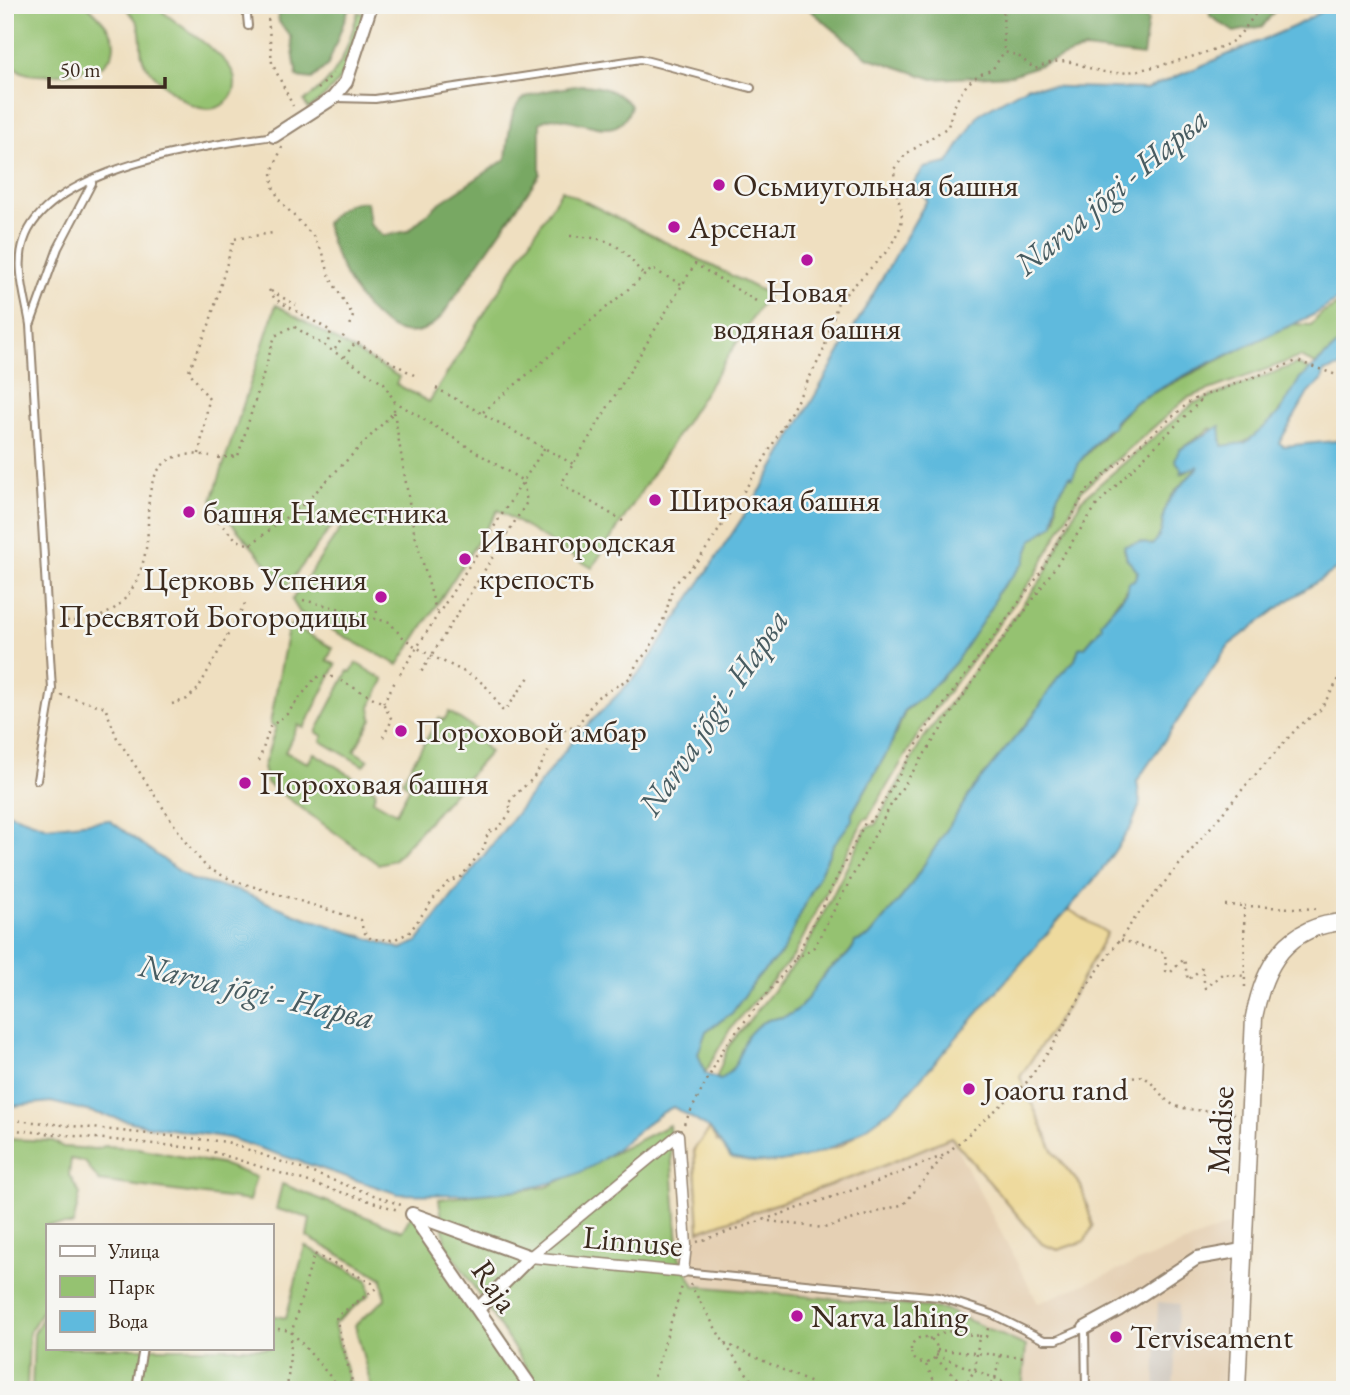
<svg xmlns="http://www.w3.org/2000/svg" width="1350" height="1395" viewBox="0 0 1350 1395" font-family="'EB Garamond',serif">
	<style>
		.built { fill: #e5d0b4 }
		.industrial { fill: #cbc2b8 }
		.green { fill: #95c271; stroke: #687648; stroke-width: 2 }
		.forest { fill: #78a863; stroke: #5a6940; stroke-width: 2 }
		.sand { fill: #eeda9e; stroke: #94825e; stroke-width: 2 }
		.water { fill: #5fbadd; stroke: #4d727e; stroke-width: 2 }
		.lines { fill: none; stroke-linecap: round; stroke-linejoin: round }
		.service-casing { stroke: #95846f; stroke-width: 10 }
		.pedestrian-casing { stroke: #95846f; stroke-width: 13 }
		.minor-casing { stroke: #95846f; stroke-width: 16 }
		.tertiary-casing { stroke: #95846f; stroke-width: 19 }
		.path { stroke: #95846f; stroke-width: 2.5; stroke-dasharray: 2 5; stroke-linecap: butt }
		.service { stroke: #fff; stroke-width: 6 }
		.pedestrian { stroke: #fff; stroke-width: 10 }
		.minor { stroke: #fff; stroke-width: 12 }
		.tertiary { stroke: #fff; stroke-width: 16 }
		.poi-dot { fill: #b5179e; stroke: #f6f6f2; stroke-width: 2.5 }
		.labels { text-anchor: middle; dominant-baseline: central; stroke-width: 5; stroke-linejoin: round; paint-order: stroke }
		.poi-label { font-size: 32px; fill: #3b2a1e; stroke: #f6f6f2; text-anchor: start }
		.street-label { font-size: 32px; fill: #3b2a1e; stroke: #f6f6f2 }
		.water-label { font-size: 33px; font-style: italic; fill: #485c61; stroke: #f6f6f2 }
	</style>
	<rect width="100%" height="100%" fill="#f6f6f2"/>
	<filter id="ink" filterUnits="userSpaceOnUse"><feTurbulence type="fractalNoise" baseFrequency=".0143" numOctaves="2"/><feDisplacementMap in="SourceGraphic" scale="14" xChannelSelector="R" yChannelSelector="G"/><feConvolveMatrix kernelMatrix="1 2 1 2 8 2 1 2 1" color-interpolation-filters="sRGB"/></filter>
	<filter id="wash" filterUnits="userSpaceOnUse"><feTurbulence type="fractalNoise" baseFrequency=".00686" numOctaves="4" result="noise"/><feDisplacementMap in="SourceGraphic" scale="28" xChannelSelector="R" yChannelSelector="G"/><feGaussianBlur stdDeviation="1.57" result="paint"/><feColorMatrix in="noise" values="0 0 0 0 0 0 0 0 0 0 0 0 0 0 0 0 0 1.4 0 .05"/><feComposite in="paint" operator="in"/></filter>
	<g filter="url(#wash)">
		<rect width="100%" height="100%" fill="#efdfc0"/>
		<path class="built" d="M951 1137 1038 1303 1236 1222 1229 1390H533L522 1374 699 1231Z"/>
		<path class="industrial" d="M1158 1302 1179 1304 1173 1390H1155Z"/>
		<path class="green" d="M6 5H87C106 23 129 45 101 67 83 71 25 84 15 66 6 50 8 23 6 5Z
			M123 5H161L162 11C181 27 214 47 229 66 247 91 222 118 194 106 179 99 158 81 148 68 136 54 145 36 137 22 134 16 127 10 123 5Z
			M358 12 365 14C350 59 349 81 308 109L304 101C340 77 346 53 358 12Z
			M562 190 768 294 592 568 498 510 398 665 300 613 292 600 343 525 336 521 286 587 212 500 276 305 399 377 396 384 429 402Z
			M1345 301V338L1316 364 1300 357 1187 398 1081 491 1036 574 925 723 868 818 864 819 793 957 730 1029 705 1073 698 1054 706 1031 732 1013 757 978 782 953 833 846 889 749 906 710 924 696 955 663 997 593 1021 564 1031 540 1051 527 1056 519 1057 496 1080 461 1135 402 1290 324 1311 325 1321 314Z
			M1296 364 1310 370C1291 394 1259 452 1221 446L1222 440 1211 428 1179 450 1182 474 1200 465C1189 478 1175 488 1167 503 1160 516 1168 529 1152 546L1140 542 1124 549 1127 559 1137 569 1136 577 1102 622V627L1085 647 1079 648 1075 660 1058 678 1033 716 975 786 907 891 869 937 855 942C851 956 836 962 826 972 814 986 807 1005 791 1014 779 1020 766 1017 756 1027 736 1045 745 1063 721 1080L716 1079 728 1047 804 952 867 827 875 825 923 739 1043 577 1081 500 1194 403Z
			M291 625 333 648 327 660 336 665 304 728 298 725 285 752 308 763 314 753 376 791 373 800 396 813 410 787 402 781 439 718 444 720 449 712 483 734V745L490 752 394 860 378 864 267 783 263 768 276 727 270 724 288 629Z
			M356 663 384 680 370 707 372 719 354 751 368 760 364 766 321 741 323 736 316 732 348 671 351 672Z
			M669 1125 679 1257 695 1286 944 1309 1026 1346 1022 1390H541L445 1243 439 1199 547 1187Z
			M5 1139 53 1141 63 1147 96 1149 105 1146 138 1148 224 1165 256 1177 249 1201 99 1181 85 1162 71 1159 69 1175 80 1194 73 1225H47V1302L29 1333 27 1390H5Z
			M282 1184 402 1231 412 1214 533 1390H372L355 1325 385 1299 382 1278 307 1237 310 1218 276 1209Z
			M305 1246 368 1280 370 1294 334 1324 351 1390H32L34 1334 47 1309V1348H271V1315L286 1318Z"/>
		<path class="forest" d="M277 5H350L328 65 312 79 297 77 291 37 279 22Z
			M804 5H1132L1148 20 1143 56 1085 49 1012 75 933 79 867 57Z
			M1209 5H1279L1263 26 1234 32 1210 16Z
			M581 85C602 86 615 90 631 105 618 156 566 103 540 123V174L441 317C388 372 334 267 326 223 338 209 347 200 367 202L370 224 383 236 408 231 438 204 506 159C513 88 516 97 581 85Z"/>
		<path class="sand" d="M1068 909 1107 933 1068 1005 1020 1077 1054 1153 1081 1186 1093 1226 1085 1241 1058 1250 1042 1244 951 1137 876 1169 699 1231 694 1149 710 1129 717 1142 780 1162 841 1146 901 1101Z"/>
		<path class="water" d="M1333 5H1345V295L1315 314 1195 370 1135 402 1115 421 1113 428 1107 429 1080 461 1072 478 1070 476 1068 479 1057 496 1054 524 1032 540 1024 563 997 593 992 607 955 663 924 696 905 710 889 749 852 813V820L833 846 782 953 757 978 732 1013 706 1031 698 1054 705 1073 720 1080C746 1063 735 1045 756 1027 766 1017 779 1020 791 1014 809 1004 815 982 830 969 840 961 852 954 855 942L869 937 907 891 975 786 1033 716 1058 677 1075 660 1079 648 1085 647 1102 627 1101 622 1127 592 1129 582 1134 580 1138 572 1127 559 1124 546 1140 542 1152 545C1168 530 1159 518 1167 504 1175 489 1188 479 1199 466L1181 473 1182 469 1175 460 1179 450 1220 426 1222 446 1245 443 1261 430 1280 412 1299 380 1345 338V365L1324 372 1322 381 1308 393 1279 443 1284 446 1345 440V564L1286 602 1229 645 1137 781 1140 804 1131 827 1099 874 901 1101C852 1143 797 1175 731 1158L710 1129 673 1107C644 1121 623 1147 596 1164 539 1198 462 1195 398 1194L229 1138 144 1125 51 1102 5 1107V812L47 827 109 820 190 879 239 891 298 915 401 949 417 942 574 739 643 669 762 488 927 200 913 184 924 168 948 163 979 114 1028 86 1147 89 1295 26Z"/>
	</g>
	<g filter="url(#ink)">
		<g class="lines">
			<g class="service-casing">
				<path id="service" d="M246 5 248 26
					M336 98 375 99 641 59 751 88
					M31 323 58 248 92 183
					M37 780 52 689 30 325C26 299 15 267 24 241 47 167 209 145 274 136
					M683 1272 939 1297 992 1314 1044 1340H1057L1085 1328 1086 1390
					M136 1390 143 1348"/>
			</g>
			<g class="pedestrian-casing">
				<path id="pedestrian" d="M678 1135 686 1245 683 1272 530 1257Z"/>
			</g>
			<g class="minor-casing">
				<path id="minor" d="M274 136 333 98 346 82 371 5
					M412 1214 533 1390
					M412 1214 530 1257 479 1308
					M1085 1328 1118 1310 1197 1258 1242 1250"/>
			</g>
			<g class="tertiary-casing">
				<path id="tertiary" d="M1237 1390 1254 1017C1264 966 1286 925 1345 922"/>
			</g>
			<path class="path" d="M267 5 272 63 293 106
				M1003 5 1004 51
				M318 89 333 74
				M282 147 272 172 273 187 280 201 313 236 323 253 330 278 353 316 350 326
				M570 236C612 238 619 243 644 276
				M269 290 275 299 331 331 327 345
				M271 291 296 305
				M335 349 345 334
				M344 357 356 342 414 375
				M436 388 573 464
				M394 412 414 531 437 614
				M483 412 652 269 683 285
				M199 454 209 399 189 371 209 325 234 239 273 233
				M218 458 238 456 275 336 293 326 384 383 394 401 523 481 527 502 420 674
				M208 512 237 540 250 545 306 502 394 412V403
				M623 521 561 484 695 264 756 301
				M148 525C147 478 157 447 210 456
				M303 600 371 616
				M377 611 375 619 390 622C411 654 452 661 482 683 490 689 496 701 502 710H506L529 677
				M60 620C120 629 146 582 148 528
				M400 674 545 447
				M341 681 383 703 392 720 381 741
				M61 695 105 707 117 738 187 844 207 868 232 880 361 920 363 931 371 939 393 940 409 933 437 894 449 882 461 877 484 848 488 832 499 828 512 810 508 804C514 796 520 790 527 784 548 767 547 730 578 725L596 698 630 678 637 663 649 650 665 616 673 586 700 558 713 539 764 460 804 388 823 352 838 302 889 249 901 226 902 212 895 188 894 169 906 154 948 127C954 102 964 77 992 70L1004 52 1017 55 1035 69C1071 51 1077 69 1111 73 1129 76 1215 52 1231 42 1242 35 1253 16 1262 5
				M383 703 396 680
				M172 704 187 699 198 689 247 600
				M259 761 270 727 287 714 316 677H333
				M1225 905 1244 906 1245 988
				M1244 906 1318 909
				M1121 940 1165 953 1166 971 1170 973 1184 959 1188 980 1202 968 1205 988 1222 974 1245 976
				M795 959 814 947 892 803 989 657 1028 607 1097 505 1204 397
				M1117 1090 1127 1079 1142 1076C1156 1083 1162 1101 1176 1106 1193 1112 1216 1110 1234 1114
				M5 1119 227 1142 401 1205
				M684 1124 725 1046 795 959 865 823 872 821 928 726 1039 575 1086 491 1192 400 1297 361 1345 378
				M5 1129 204 1149 398 1210
				M769 1221 824 1228 904 1204 943 1157
				M697 1242 877 1182 945 1155 1026 1083 1052 1047 1086 987 1138 914 1247 784 1298 727 1320 710 1345 669
				M690 1284 724 1343 759 1390
				M271 1328 292 1331
				M292 1332 340 1388 352 1382
				M979 1336 986 1337 989 1324
				M911 1350a13 13 0 1 1 26 0a13 13 0 1 1-26 0Z
				M929 1339 947 1331 979 1336 975 1370 961 1390
				M725 1343 811 1383
				M937 1350 1025 1357
				M936 1355 1022 1389
				M935 1358 970 1390
				M926 1365 939 1390
				M287 1390 292 1331 314 1254 372 1283 375 1289 336 1317 354 1390
				M650 1390 683 1283
				M988 1390 995 1379 1000 1355"/>
			<use href="#service" class="service"/>
			<use href="#pedestrian" class="pedestrian"/>
			<use href="#minor" class="minor"/>
			<use href="#tertiary" class="tertiary"/>
		</g>
	</g>
	<g class="poi-dot">
		<circle cx="719" cy="185" r="7"/>
		<circle cx="674" cy="227" r="7"/>
		<circle cx="807" cy="260" r="7"/>
		<circle cx="655" cy="500" r="7"/>
		<circle cx="189" cy="512" r="7"/>
		<circle cx="465" cy="559" r="7"/>
		<circle cx="381" cy="597" r="7"/>
		<circle cx="401" cy="731" r="7"/>
		<circle cx="245" cy="783" r="7"/>
		<circle cx="969" cy="1089" r="7"/>
		<circle cx="797" cy="1316" r="7"/>
		<circle cx="1116" cy="1337" r="7"/>
	</g>
	<g class="labels">
		<g class="poi-label">
			<text x="733" y="185">Осьмиугольная башня</text>
			<text x="688" y="227">Арсенал</text>
			<text x="807" y="291" text-anchor="middle">Новая<tspan x="807" dy="37">водяная башня</tspan></text>
			<text x="669" y="500">Широкая башня</text>
			<text x="203" y="512">башня Наместника</text>
			<text x="479" y="541">Ивангородская<tspan x="479" dy="37">крепость</tspan></text>
			<text x="367" y="579" text-anchor="end">Церковь Успения<tspan x="367" dy="37">Пресвятой Богородицы</tspan></text>
			<text x="415" y="731">Пороховой амбар</text>
			<text x="259" y="783">Пороховая башня</text>
			<text x="983" y="1089">Joaoru rand</text>
			<text x="811" y="1316">Narva lahing</text>
			<text x="1130" y="1337">Terviseament</text>
		</g>
		<g class="street-label">
			<text transform="translate(1220 1130) rotate(-87)">Madise</text>
			<text transform="translate(633 1241) rotate(5)">Linnuse</text>
			<text transform="translate(495 1286) rotate(55)">Raja</text>
		</g>
		<g class="water-label">
			<text transform="translate(1111 191) rotate(-40)">Narva jõgi - Нарва</text>
			<text transform="translate(713 712) rotate(-56)">Narva jõgi - Нарва</text>
			<text transform="translate(257 991) rotate(13)">Narva jõgi - Нарва</text>
		</g>
	</g>
	<rect width="1350" height="1395" fill="none" stroke="#f6f6f2" stroke-width="28"/>
	<rect x="46" y="1224" width="228" height="126" fill="#f6f6f2" stroke="#aba49d" stroke-width="2"/>
	<rect x="60" y="1246" width="35" height="10" fill="#ffffff" stroke="#aba49d" stroke-width="2"/>
	<text x="108" y="1258" font-size="21" fill="#3b2a1e">Улица</text>
	<rect x="60" y="1276" width="35" height="21" fill="#95c271" stroke="#aba49d" stroke-width="2"/>
	<text x="108" y="1294" font-size="21" fill="#3b2a1e">Парк</text>
	<rect x="60" y="1311" width="35" height="21" fill="#5fbadd" stroke="#aba49d" stroke-width="2"/>
	<text x="108" y="1328" font-size="21" fill="#3b2a1e">Вода</text>
	<path d="M49 77v10h116v-10" fill="none" stroke="#3b2a1e" stroke-width="3.5"/>
	<text x="60" y="77" font-size="21" fill="#3b2a1e" stroke="#f6f6f2" stroke-width="5" paint-order="stroke">50 m</text>
</svg>
